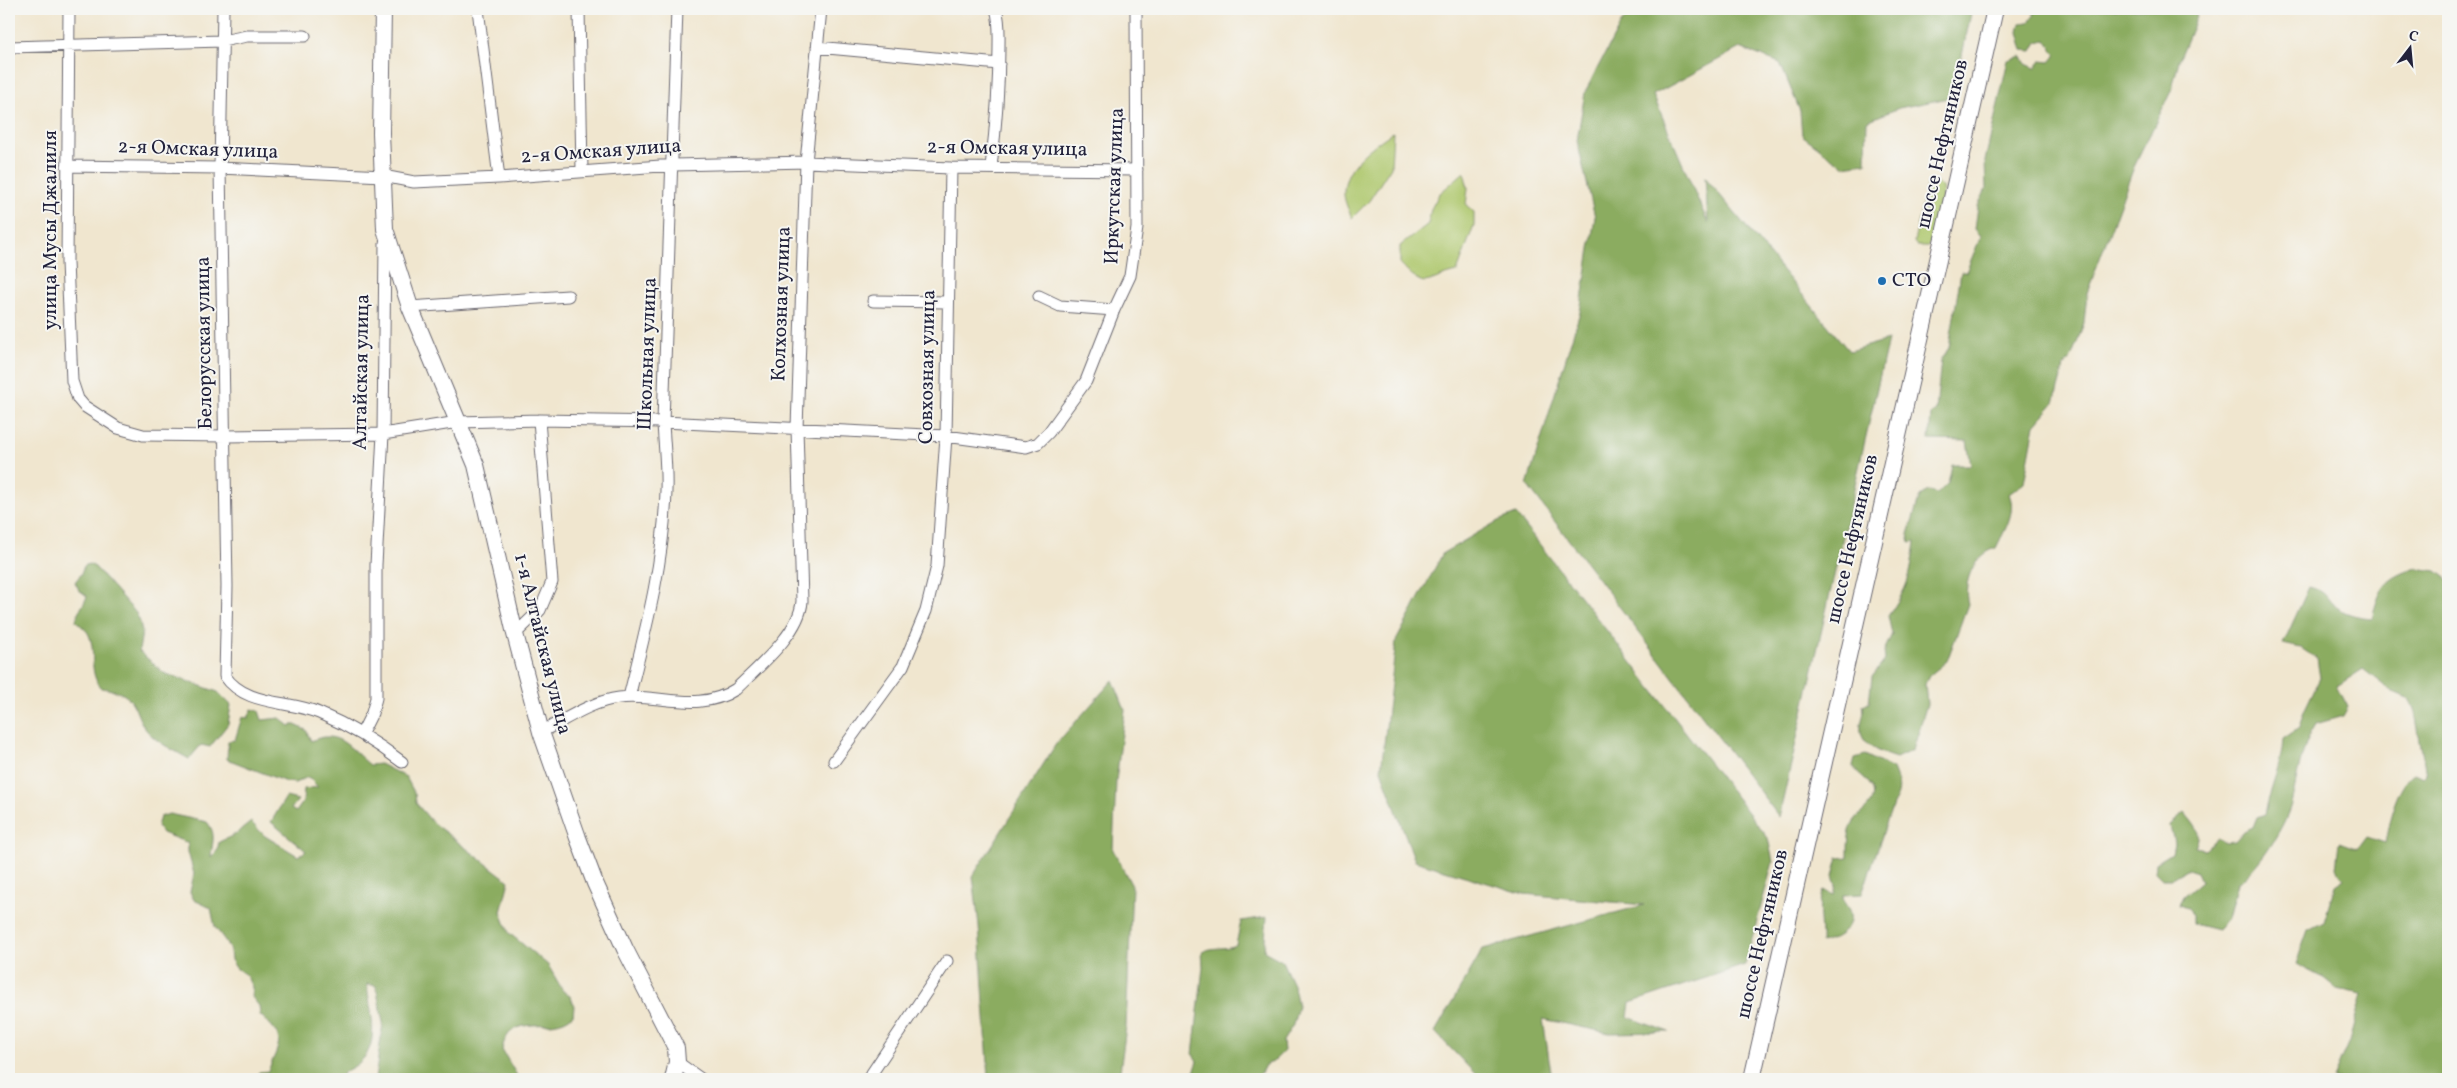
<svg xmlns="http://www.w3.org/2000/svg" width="2457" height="1088" viewBox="0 0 2457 1088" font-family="Vollkorn,serif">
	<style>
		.green { fill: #afc86e; stroke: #687554 }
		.forest { fill: #8bac61; stroke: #56674e }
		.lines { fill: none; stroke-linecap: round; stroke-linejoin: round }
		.street-casing { stroke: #6a676f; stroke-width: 13 }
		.secondary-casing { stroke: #6a676f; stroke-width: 18 }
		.street { stroke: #fff; stroke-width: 11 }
		.secondary { stroke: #fff; stroke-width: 16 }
		.poi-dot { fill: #1f6fb2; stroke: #f6f6f2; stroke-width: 2 }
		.labels { text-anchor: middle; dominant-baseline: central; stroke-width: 4; stroke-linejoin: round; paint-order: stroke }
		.street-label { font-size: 20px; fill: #22223b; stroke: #f6f6f2 }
		.poi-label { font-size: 20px; fill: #22223b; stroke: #f6f6f2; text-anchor: start }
	</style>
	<rect width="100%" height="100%" fill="#f6f6f2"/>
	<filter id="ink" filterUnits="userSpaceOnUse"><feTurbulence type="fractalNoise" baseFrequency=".02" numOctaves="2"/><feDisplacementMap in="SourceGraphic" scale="10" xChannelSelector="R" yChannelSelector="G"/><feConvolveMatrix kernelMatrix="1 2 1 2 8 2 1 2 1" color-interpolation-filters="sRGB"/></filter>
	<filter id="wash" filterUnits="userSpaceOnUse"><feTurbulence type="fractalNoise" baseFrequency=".0096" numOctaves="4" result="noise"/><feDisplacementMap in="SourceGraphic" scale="20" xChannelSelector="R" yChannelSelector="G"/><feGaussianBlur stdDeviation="1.12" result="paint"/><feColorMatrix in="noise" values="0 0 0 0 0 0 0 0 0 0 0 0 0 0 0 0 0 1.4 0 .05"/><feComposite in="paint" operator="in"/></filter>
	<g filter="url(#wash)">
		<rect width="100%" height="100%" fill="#f0e6cf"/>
		<path class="green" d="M1393 132 1391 167 1369 201 1352 218C1349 211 1343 199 1344 191 1345 164 1373 146 1393 132Z
			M1464 172 1468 188 1466 205 1474 212V225L1457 272C1422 280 1428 293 1400 263V246L1428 224 1431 209 1439 194Z
			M1934 180 1942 187 1943 195 1932 242 1928 246H1917L1914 242 1927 184Z"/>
		<path class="forest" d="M1637 9H1972L1953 97 1899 108 1867 121 1866 163 1843 166 1802 135 1800 111 1780 63 1740 48 1653 95 1708 223 1705 177 1849 351 1888 340 1779 817 1527 485 1580 312 1595 217 1577 141 1585 92 1621 23Z
			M2027 9H2195L2197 17 2179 60 2172 89 2134 167 2087 293 2084 323 2071 358 2064 366 2054 403 2035 425 2024 483 2009 494C2017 512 2004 531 1996 548 1974 555 1962 582 1968 604L1947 661 1929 676 1925 684 1927 704 1913 750 1896 758C1880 753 1858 745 1861 725 1862 717 1865 714 1863 705L1869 702 1872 677 1885 660 1884 651 1892 634 1888 616C1909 586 1910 578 1915 542L1910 543 1908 534 1920 496 1928 491 1937 494 1948 483 1952 465H1971L1967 441 1929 440 1931 414 1936 411 1941 359 1949 348 1961 272H1966L1981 236 1975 229 1978 206 1986 189 1985 161 2008 60 2021 56 2026 64 2035 68 2041 61 2050 62 2056 55 2046 40 2037 42 2032 51 2023 50 2018 32 2020 23 2029 22 2035 14Z
			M1516 514 1768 838 1773 862 1745 965 1630 1003 1628 1017 1669 1032 1609 1033 1543 1019 1552 1079H1480L1435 1032 1483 949 1644 905 1524 894 1415 861 1381 770 1396 641 1443 553 1498 521Z
			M89 564 95 567 136 613 140 622 142 632 139 651 164 673 218 692 231 705 228 724 210 747 201 745 189 759C177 752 162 745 152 736 128 714 145 694 101 688 87 670 97 654 89 635 87 630 80 625 76 621 77 611 84 606 87 596L79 590 75 582 81 574 84 566Z
			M2417 568 2436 571 2448 580V1079H2333L2349 1041 2362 994 2336 989 2321 977 2296 964 2308 930 2324 922 2335 885 2344 879 2336 868 2339 842 2358 849 2367 837 2385 843C2388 823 2397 784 2414 773L2423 777 2426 774 2415 712 2410 699 2391 691 2363 669 2337 686 2348 707 2343 716 2316 724C2300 750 2298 776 2291 804 2285 827 2257 870 2237 883L2228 918 2217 930 2193 924V915L2187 908 2179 905 2183 896 2201 881 2197 872 2188 869 2171 879H2162L2155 872 2156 863 2172 853 2174 843 2170 825 2185 813C2194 825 2203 831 2195 847L2205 849 2217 838 2226 842 2235 841 2244 831 2253 827 2257 817 2265 814C2270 788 2282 765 2283 739L2299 728 2304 711 2320 678 2317 659 2301 648 2283 644 2309 587C2331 593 2323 598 2338 608 2348 615 2360 617 2372 618 2380 587 2385 578 2417 568Z
			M1113 680 1125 710 1116 781 1113 850 1132 886 1126 1027 1119 1079H989L979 926 973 876 1056 744Z
			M252 709 259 711 262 720 280 718 290 726 293 724 306 730 311 741C339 728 350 749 370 765L380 764 406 777 415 794 416 803 433 823 509 881 501 912 509 933 548 965 563 991 571 997 574 1006 573 1015C552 1036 509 1009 502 1050L519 1079H375L383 1023 376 986 367 984C369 1008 382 1042 360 1062 353 1069 344 1069 340 1079H254L259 1072 268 1071C280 1042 287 1038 260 1015L259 1006 252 997V987L246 975 236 968 231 960 230 951 226 942 215 927 211 908 194 900 190 892 194 874 188 852V843L162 833 157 826 160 817 169 814 207 822C217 834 212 842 211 857L217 851 219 842 236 834 251 822 265 836 298 856 306 851 271 822 286 797 298 800 291 809 296 812 303 802 304 789 318 787 308 777 295 783 286 782 227 759 228 741 235 740 242 717 248 718Z
			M1865 755 1893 769C1899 784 1902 790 1893 804L1862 894 1843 895C1843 905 1848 905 1850 913 1853 931 1835 939 1821 943 1822 925 1816 907 1823 890L1834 895 1836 885 1833 876 1838 858 1848 857C1848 846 1848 832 1853 823 1859 812 1876 806 1872 790 1870 780 1859 775 1853 767L1855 758Z
			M1267 917 1264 951 1282 961 1294 987 1298 1006 1293 1025 1283 1041 1284 1051 1273 1062 1265 1065 1261 1073 1255 1079H1191L1198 1062 1193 1055 1203 967 1202 952C1212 946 1225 950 1236 945L1241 921Z"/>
	</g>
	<g filter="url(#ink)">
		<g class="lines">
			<g class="street-casing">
				<path id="street" d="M69 9 67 262 72 381 78 399 84 406 118 428 143 435 226 436 383 434 458 422 539 420 663 422 946 436 1026 447 1038 443 1049 432 1086 381 1114 310 1130 276 1137 228 1136 9
					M223 9 220 168 227 586 225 676C245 706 289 700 319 713 350 726 376 742 402 762
					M478 9 499 178
					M579 9 582 171
					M9 47 222 41 247 36H305
					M817 47 999 64
					M67 166 220 168 383 176 414 182 499 178 674 165 806 162 951 168 1137 170
					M991 167C996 127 999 88 999 47 999 35 1000 21 996 9
					M1039 296 1060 306 1114 310
					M873 301 948 302
					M410 307 568 296
					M515 634 540 610 552 582 539 420
					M629 697C646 629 664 561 666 491 667 468 664 445 663 422L677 9
					M541 732C565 720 592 701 619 698 659 693 698 714 736 689 758 667 800 633 802 601L797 428 806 162 821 9
					M362 733 372 713 376 698V565L383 434 385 243
					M834 761 903 666 926 611 937 566 946 436 951 168
					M677 1062 701 1079
					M868 1079 947 961"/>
			</g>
			<g class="secondary-casing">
				<path id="secondary" d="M383 9 381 133 385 229 410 307 476 465 515 634 541 732 578 838 595 883 625 949 676 1048 677 1062 673 1079
					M1752 1079 1995 9"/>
			</g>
			<use href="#street" class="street"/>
			<use href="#secondary" class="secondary"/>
		</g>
	</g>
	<circle class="poi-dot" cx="1882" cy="281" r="5"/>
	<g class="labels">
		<g class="street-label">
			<text transform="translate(1943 144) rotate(-77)">шоссе Нефтяников</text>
			<text transform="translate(1007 149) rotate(1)">2-я Омская улица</text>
			<text transform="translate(198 150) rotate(2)">2-я Омская улица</text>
			<text transform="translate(601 152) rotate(-4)">2-я Омская улица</text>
			<text transform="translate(1115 186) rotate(-88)">Иркутская улица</text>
			<text transform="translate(51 230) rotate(-90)">улица Мусы Джалиля</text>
			<text transform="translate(782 304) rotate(-88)">Колхозная улица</text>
			<text transform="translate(205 343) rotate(-91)">Белорусская улица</text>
			<text transform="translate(648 354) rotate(-88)">Школьная улица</text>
			<text transform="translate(928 367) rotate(-89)">Совхозная улица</text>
			<text transform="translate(362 372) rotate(-89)">Алтайская улица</text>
			<text transform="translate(1853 539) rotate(-77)">шоссе Нефтяников</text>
			<text transform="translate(542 644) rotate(76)">1-я Алтайская улица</text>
			<text transform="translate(1763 934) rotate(-77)">шоссе Нефтяников</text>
		</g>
		<g class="poi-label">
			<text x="1892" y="281">СТО</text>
		</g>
	</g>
	<rect width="2457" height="1088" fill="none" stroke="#f6f6f2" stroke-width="30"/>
	<g transform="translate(2410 48) rotate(16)" stroke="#f6f6f2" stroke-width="4" paint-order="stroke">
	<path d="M0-4L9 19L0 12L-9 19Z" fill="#22223b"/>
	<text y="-8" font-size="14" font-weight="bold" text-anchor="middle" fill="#22223b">С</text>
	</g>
</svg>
